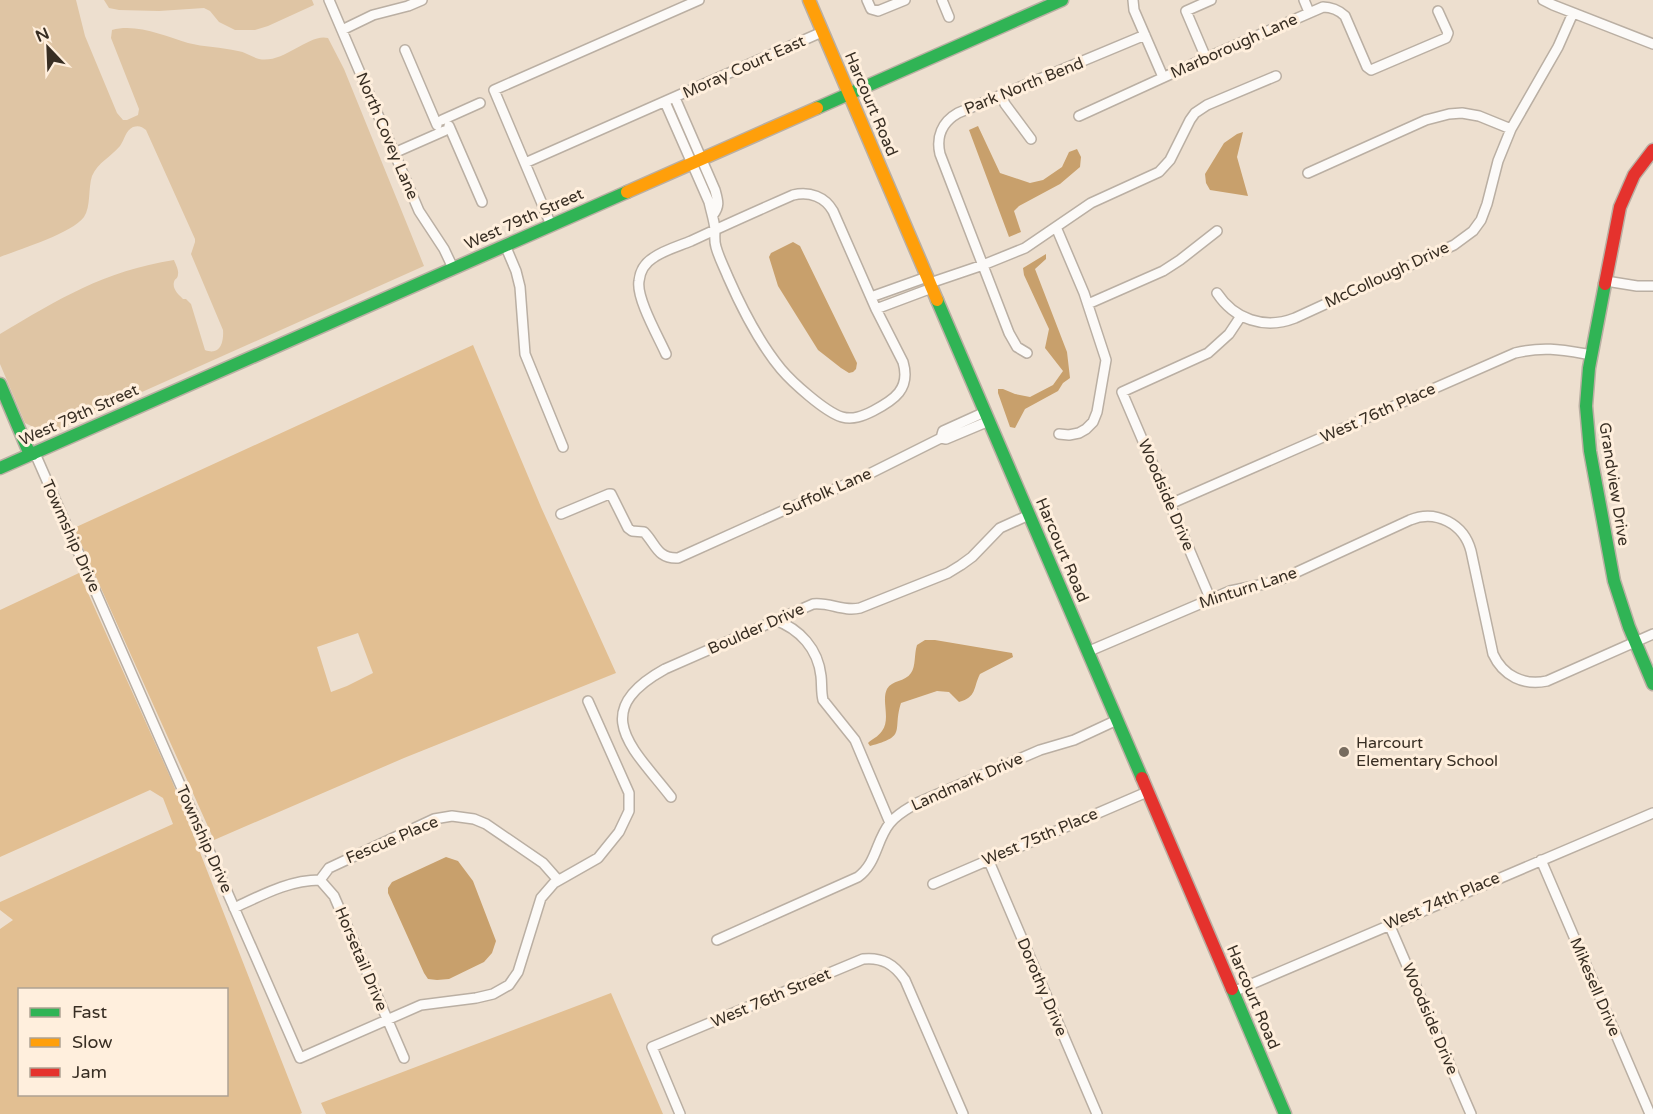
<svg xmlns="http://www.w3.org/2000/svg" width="1653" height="1114" viewBox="0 0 1653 1114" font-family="'Varela Round',sans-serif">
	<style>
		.green { fill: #dfc5a4 }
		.forest { fill: #e2bf92; fill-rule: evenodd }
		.water { fill: #c8a06c }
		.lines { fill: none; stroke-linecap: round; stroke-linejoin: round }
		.street-casing { stroke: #baafa3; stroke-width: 12 }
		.fast-casing { stroke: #baafa3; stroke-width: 15 }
		.slow-casing { stroke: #baafa3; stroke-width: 15 }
		.jam-casing { stroke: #baafa3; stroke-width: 15 }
		.street { stroke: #fcfaf8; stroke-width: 9 }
		.fast { stroke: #30b455; stroke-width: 12 }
		.slow { stroke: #ff9f0a; stroke-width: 12 }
		.jam { stroke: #e5322d; stroke-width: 12 }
		.poi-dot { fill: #776c5f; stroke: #ffefdd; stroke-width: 2 }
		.labels { text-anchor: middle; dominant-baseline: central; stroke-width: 6; stroke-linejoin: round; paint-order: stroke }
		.street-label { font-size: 16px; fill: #382e23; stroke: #ffefdd }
		.poi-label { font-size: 16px; fill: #382e23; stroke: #ffefdd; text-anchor: start }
	</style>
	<rect width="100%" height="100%" fill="#eddfcf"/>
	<path class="green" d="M0 0H76L85 36 117 113 123 120H127L138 115 139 109 111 38 112 30C136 23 165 36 188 43 204 47 221 47 238 51 245 52 252 57 259 59 284 64 309 33 328 38L344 69 424 266 48 434 25 423 0 364V334C59 299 104 271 174 260 175 263 179 270 178 274 178 279 175 278 174 282 172 289 179 295 183 299H186L191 304 205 350C220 356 224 342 223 330L191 254 195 242V239L146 130C142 127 139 125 133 127 125 131 125 139 120 146 111 157 98 162 92 176 88 188 91 207 84 217 71 234 20 249 0 257Z
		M104 0H312L314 5 268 26 255 30H235L219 22 210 11 204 8 159 11 119 10 109 8Z"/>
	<path class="forest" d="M473 345 541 507 616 673 404 758 214 840 74 528ZM358 633 373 673 347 686 331 692 317 647Z
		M79 573 172 781 302 1113 300 1114H0V929L13 920 0 910V902L173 824 163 798 150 790 0 857V610ZM20 990H226V1094H20Z
		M611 993 663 1114H326L321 1103Z"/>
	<path class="water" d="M978 126 1000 173 1030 183 1043 180 1062 167 1069 152 1077 149 1081 157 1080 167 1060 184 1019 206 1014 211 1021 232 1009 237 969 130Z
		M1243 132 1237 157 1248 196 1210 190 1206 183 1205 174 1224 143 1237 134Z
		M793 242 800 246 857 363 856 369 853 372 849 373 841 368 818 350 778 286 769 257 771 253Z
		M1046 254V259L1035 269 1067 352 1070 378 1063 383 1058 391 1025 409 1015 428 1010 427 998 393V389H1003L1015 394 1030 397 1053 385 1063 371 1045 348 1049 329 1024 275 1023 268Z
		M925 640H935L1012 653 1013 657 980 674C973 688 977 697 959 702L949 692 937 691 901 703C892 731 908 736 870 746L868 743C872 739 878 737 882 731 891 719 881 701 887 689 892 680 905 682 911 673 916 666 914 654 917 645Z
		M446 857 458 861 473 881 496 941 492 953 484 962 449 979 437 980 428 979 424 973 388 893V888L392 882Z"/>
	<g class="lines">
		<g class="street-casing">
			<path id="street" d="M329 0 419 211 444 249 453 268
				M867 0 871 9 878 11 905 0
				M942 0 949 17
				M1133 0 1134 10 1163 77
				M1304 0 1309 12
				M1543 0 1553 5 1653 44
				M342 30 373 15 408 6 422 0
				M405 50 437 125
				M1206 58 1186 11 1211 0
				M1001 95 1005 104 1031 139
				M675 98 715 190C718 201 720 206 713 215
				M665 102 709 202C711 211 714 220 715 229 715 235 714 241 716 247 719 258 724 267 728 277 742 309 758 341 781 369 792 382 825 412 842 417 853 420 863 416 873 411 894 400 911 389 903 362L876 309 833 211C825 197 810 191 793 195 759 210 725 225 691 241 679 246 664 250 653 258 645 263 640 271 639 281 636 298 659 338 666 354
				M1079 116 1206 58 1323 7C1330 7 1339 10 1345 16L1367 67 1371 70 1446 38 1448 33 1438 11
				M442 120 480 103
				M449 126 482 202
				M394 153 444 131
				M525 163 822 32
				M1308 173 1426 120 1449 114 1462 113 1479 116 1511 129
				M551 225 494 90 699 0
				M1056 227 1084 293 1106 360 1097 412 1093 422 1086 429 1079 433 1069 435 1059 434
				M505 245 516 271 520 287 525 354 563 447
				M1606 281 1637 286H1653
				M930 283 983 265 1025 248 1091 203 1159 172 1170 160 1190 120 1195 113 1207 105 1276 76
				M1217 293C1234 319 1264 330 1295 318L1454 245 1473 231 1481 220 1487 204 1498 161 1511 129 1558 47 1573 13
				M871 297 927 277
				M1088 304 1163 271 1180 260 1217 231
				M876 309 932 288
				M1027 353 1017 347 1009 333 940 154C936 137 942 122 958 113L1145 35
				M941 438 946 439 989 421
				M33 454 37 458 300 1058 421 1005 476 998 493 994 509 985 518 972 541 898 554 883 598 858 619 832 629 811V793L588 701
				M1170 504 1515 353C1545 346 1562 350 1592 355
				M561 514 609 494H611L628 528 632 531 644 532C656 544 657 559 678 558L789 508 859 479 941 438 943 431 985 412
				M1210 598 1122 392 1208 353 1229 334 1241 316
				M775 620C800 629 818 649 821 676 822 684 821 692 823 700L855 740 890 823
				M1087 652 1230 591 1269 583 1284 578 1410 520C1436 509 1464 524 1471 551L1493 654C1503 676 1524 686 1547 681L1653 634
				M671 797C633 748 587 712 665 669L813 604C830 602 843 612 860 608L948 573 961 565 972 557 1000 528 1029 515
				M988 859 1097 1114
				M1541 860 1650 1114
				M320 880 329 868 434 819 452 816 474 819 486 824 543 863 558 880
				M933 884 1147 792
				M234 908C262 895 289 880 320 880L334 896 404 1058
				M1389 924 1471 1114
				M717 940 858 877C877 863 876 840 890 823 897 814 907 809 917 803L1040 750 1074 740 1117 720
				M1233 992 1653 813
				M680 1114 652 1047 863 959C882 957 894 964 905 980L963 1114"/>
		</g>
		<g class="fast-casing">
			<path id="fast" d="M817 108 1062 0
				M1605 284 1589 368 1586 406 1590 451 1614 581 1629 627 1653 684
				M937 300 1142 778
				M0 384 28 450 33 454
				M0 468 627 192
				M1232 989 1285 1114"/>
		</g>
		<g class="slow-casing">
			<path id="slow" d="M809 0 937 300
				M627 192 817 108"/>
		</g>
		<g class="jam-casing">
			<path id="jam" d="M1605 284 1620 207 1634 175 1653 150
				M1142 778 1232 989"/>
		</g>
		<use href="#street" class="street"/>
		<use href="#fast" class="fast"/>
		<use href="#slow" class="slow"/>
		<use href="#jam" class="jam"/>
	</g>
	<circle class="poi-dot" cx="1344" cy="752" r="6"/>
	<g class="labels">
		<g class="street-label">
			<text transform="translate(1234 46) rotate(-24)">Marborough Lane</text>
			<text transform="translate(744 67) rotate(-24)">Moray Court East</text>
			<text transform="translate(1024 86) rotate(-22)">Park North Bend</text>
			<text transform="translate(871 104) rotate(67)">Harcourt Road</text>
			<text transform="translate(387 136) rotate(67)">North Covey Lane</text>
			<text transform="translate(524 219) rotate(-24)">West 79th Street</text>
			<text transform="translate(1387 275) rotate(-25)">McCollough Drive</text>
			<text transform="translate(1378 413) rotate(-24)">West 76th Place</text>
			<text transform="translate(79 415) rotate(-24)">West 79th Street</text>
			<text transform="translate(1614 484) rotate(81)">Grandview Drive</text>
			<text transform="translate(827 492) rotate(-24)">Suffolk Lane</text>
			<text transform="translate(1166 495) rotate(67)">Woodside Drive</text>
			<text transform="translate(71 536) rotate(66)">Towmship Drive</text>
			<text transform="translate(1062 550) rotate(67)">Harcourt Road</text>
			<text transform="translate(1248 588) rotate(-18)">Minturn Lane</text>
			<text transform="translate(756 629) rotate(-24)">Boulder Drive</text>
			<text transform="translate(967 782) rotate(-24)">Landmark Drive</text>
			<text transform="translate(1040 837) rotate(-23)">West 75th Place</text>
			<text transform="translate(204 839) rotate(66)">Township Drive</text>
			<text transform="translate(392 840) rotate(-23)">Fescue Place</text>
			<text transform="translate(1442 901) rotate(-23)">West 74th Place</text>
			<text transform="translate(361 959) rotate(67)">Horsetail Drive</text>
			<text transform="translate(1042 987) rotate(67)">Dorothy Drive</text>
			<text transform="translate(1595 987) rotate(67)">Mikesell Drive</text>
			<text transform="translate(1253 997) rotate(67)">Harcourt Road</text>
			<text transform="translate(771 998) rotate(-23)">West 76th Street</text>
			<text transform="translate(1430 1019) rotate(67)">Woodside Drive</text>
		</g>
		<g class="poi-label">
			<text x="1356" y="743">Harcourt<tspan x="1356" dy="18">Elementary School</tspan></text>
		</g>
	</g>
	<rect x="18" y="988" width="210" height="108" fill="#ffefdd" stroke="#afa293" stroke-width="1.5"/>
	<rect x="30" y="1008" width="30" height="9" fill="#30b455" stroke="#afa293" stroke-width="1.5"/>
	<text x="72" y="1018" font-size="18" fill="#382e23">Fast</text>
	<rect x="30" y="1038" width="30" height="9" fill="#ff9f0a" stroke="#afa293" stroke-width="1.5"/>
	<text x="72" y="1048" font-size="18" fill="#382e23">Slow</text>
	<rect x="30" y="1068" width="30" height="9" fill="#e5322d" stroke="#afa293" stroke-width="1.5"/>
	<text x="72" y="1078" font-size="18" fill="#382e23">Jam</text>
	<g transform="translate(48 48) rotate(337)" stroke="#ffefdd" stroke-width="4.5" paint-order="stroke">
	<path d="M0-4.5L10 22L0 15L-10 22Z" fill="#382e23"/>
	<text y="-9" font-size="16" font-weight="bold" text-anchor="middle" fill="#382e23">N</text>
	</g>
</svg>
